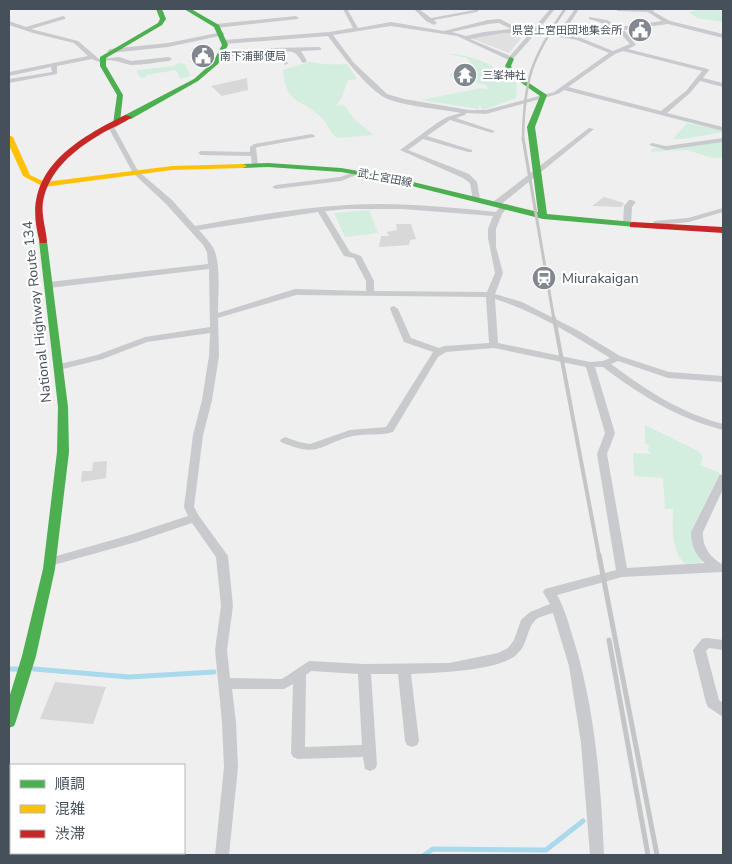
<svg xmlns="http://www.w3.org/2000/svg" width="732" height="864" viewBox="0 0 732 864" font-family="'Nunito Sans','Noto Sans JP',sans-serif">
	<style>
		.education { fill: #e1e0e1 }
		.green { fill: #d3eedf }
		.lines { fill: none; stroke-linecap: round; stroke-linejoin: round }
		.stream { stroke: #a8d9ec; stroke-width: 5 }
		.building { fill: #d8d8d9 }
		.street { fill: #c9cacd; fill-rule: evenodd }
		.fast { fill: #4caf50; fill-rule: evenodd }
		.slow { fill: #ffc107; fill-rule: evenodd }
		.jam { fill: #c62828; fill-rule: evenodd }
		.rail-far3 { stroke: #c4c5c7; stroke-width: 2.5 }
		.rail-far2 { stroke: #c4c5c7; stroke-width: 3 }
		.rail-far1 { stroke: #c4c5c7; stroke-width: 4 }
		.rail { stroke: #c4c5c7; stroke-width: 5 }
		.labels { text-anchor: middle; dominant-baseline: central; stroke-width: 4.5; stroke-linejoin: round; paint-order: stroke }
		.far-poi-label { font-size: 11px; fill: #46505b; stroke: #fff; text-anchor: start }
		.far-street-label { font-size: 11px; fill: #46505b; stroke: #fff }
		.poi-label { font-size: 14px; fill: #46505b; stroke: #fff; text-anchor: start }
		.street-label { font-size: 14px; fill: #46505b; stroke: #fff }
	</style>
	<rect width="100%" height="100%" fill="#efefef"/>
	<path class="education" d="M527 31 509 53 470 38 484 33Z"/>
	<path class="green" d="M703 9H723V22L697 18 689 12Z
		M449 54C466 53 506 68 516 83 518 87 516 93 516 98L483 110 480 106 487 103 479 106V109L421 100 481 88 488 89 486 85 450 77 451 73 466 69 471 63 467 58Z
		M309 62C321 64 333 65 347 64L357 79 348 80 341 99 336 106 344 105 355 120 374 135 337 138C330 133 328 125 323 119 303 98 286 107 283 70Z
		M178 63 185 64 191 76 180 79 176 70 147 75V77L141 78 137 73V70L174 66Z
		M687 123 723 130V132L683 139H673Z
		M723 141V157L712 158 687 150 650 152 654 148 664 149Z
		M369 210 378 233 345 237 334 213Z
		M645 425 698 451 703 457 700 465 720 473 693 528 692 542 704 562 685 564C670 549 673 529 673 509H665L663 478 634 476 633 453 652 454 648 451 649 445 645 444Z"/>
	<g class="lines">
		<path class="stream" d="M9 669H17
			M34 669 129 677 214 672
			M424 855 433 849 546 850 583 821"/>
	</g>
	<path class="building" d="M197 51H213L206 61H191Z
		M247 78 248 90 222 96 211 86Z
		M604 197 624 203 622 207 592 206Z
		M396 224H411L416 239 410 240 409 245 379 247 381 236H389L387 232 397 230Z
		M107 461 106 478 81 482 82 471H92L93 462Z
		M55 682 106 687 93 724 40 719Z"/>
	<g class="lines">
		<path class="street" d="M343 9H347L358 28 391 22 444 31 488 20 500 19 515 27V29H533L550 9H555L538 30 558 33 575 9H579L563 34 581 38 613 51 630 44C617 29 609 24 589 19V17L607 20 620 27 662 21 648 12 618 11 615 9H653L654 12 670 21 723 34V38L668 24 624 30 636 45 628 49 708 69 709 70 703 78 723 83V87L700 81 690 93 667 113 723 127V131L564 90 558 94 486 114 466 113 465 115 456 118 495 131 492 133 450 120 427 136 472 150V152H468L423 139 408 150 469 174 477 182 480 199 479 201H473L470 183 463 178 400 150 437 123 447 117 461 113C442 109 397 106 382 96 362 82 342 55 328 36L224 44 221 42 224 40 329 32 353 28ZM499 23 511 29 484 32 466 36 452 32 488 24ZM391 26 457 36 511 61 536 33 577 40 609 53 554 92 486 110H469L404 99 387 94 354 63 333 35ZM502 33H530L510 56 470 39ZM623 51 702 71 686 91 661 111 568 87 615 54Z
			M414 9H419L431 18 480 9 477 12 434 20 437 23 434 25 426 21Z
			M63 16 65 17V19L31 29 78 41 99 59 119 57 131 61 169 57 172 59 169 61C157 62 144 65 132 65 122 64 110 56 101 63L92 59 57 66V74L9 83V79L52 72 51 67 9 76V72L88 56 74 43 33 33 9 25V21L26 27Z
			M296 16 299 18 298 19 216 28 213 26 216 24Z
			M222 32 224 33V35L168 47 110 53 107 51 110 49 168 43Z
			M319 47 321 48V50L301 51 307 61 304 63 302 62C295 50 293 51 279 52L288 63 285 65 273 52 222 57 219 55 222 53 275 48Z
			M110 123 113 125 138 171 172 200 195 226C245 217 296 208 347 205 396 202 447 207 496 212L502 204H508L509 206 502 214 496 229V247L503 273 495 294 522 302 579 331 620 356 669 372 723 376V382L668 378 618 361 611 364C646 390 681 413 723 424V430C677 418 640 395 603 367H595L615 433 607 454 627 568 705 563C695 555 691 545 691 532L718 478 719 475 723 474V489L703 532C702 548 711 557 723 565V572L622 577 557 595C565 609 569 625 574 641 595 709 601 784 604 855H590L581 743 569 666 553 613C548 614 543 616 538 618 526 626 529 644 517 654 501 671 435 673 411 674L419 741 417 745 412 747 407 745 405 741 398 674H371L377 765 375 769 370 771 365 769 363 757 298 759 293 757 291 753 293 684 284 689H232L236 722 238 767 229 855H215L224 767 222 722 215 650 221 606 216 557 192 523 136 542 50 566 46 565 44 562 46 559 130 535 188 516 184 507 193 435 202 400 209 356 210 333 147 342 103 359 59 370 54 367 56 365 97 355 145 337 210 327 209 269 49 288 45 285 49 282 208 264 207 252 203 245 166 204 133 173 107 125ZM347 209H402L493 216 488 229V238L495 273 487 292 374 291V281L361 256 350 252 325 211ZM318 212 344 256 354 258 366 281V291L295 289 218 313C218 295 221 266 214 249 210 242 204 236 199 230ZM296 295 486 297 489 343 444 346 439 348 411 338 398 309 394 306 391 307 390 309 404 342 433 352 386 427 350 430 310 444 299 442 285 437 280 440 281 442C320 459 319 444 353 436 366 433 380 436 393 432L438 357 446 352 494 348 586 367 605 433 597 454 616 570 545 589 543 592 550 604 530 612 521 620 514 640 508 648 498 653 449 663 364 664 309 661 282 679 230 678 227 650 233 606 228 556 199 516 194 507 203 435 212 400 219 356 218 318ZM495 299C536 312 573 335 610 358L603 361 590 362 498 343ZM311 671 358 674 362 745 305 747 306 675Z
			M589 128 594 129 499 206H493V202Z
			M312 134 315 136 314 137 258 147 256 148 258 165 255 167 252 165 251 156 201 155 198 153 201 151 250 152V147L254 144Z
			M723 138V142L666 150 649 145 652 143 666 146Z
			M357 171 361 173 359 174 341 181 276 189 272 187 276 185 340 177Z
			M629 200H632L636 202 632 207 631 224 627 226 623 224 624 206Z
			M723 208V212L689 222 660 225 659 229H656L652 227 654 221 688 218Z
			M706 638 723 640V650L709 648 706 651 719 700 723 703V717L708 707 706 703 693 650 702 639Z"/>
		<path class="fast" d="M156 9H162L166 19 162 25 106 58V66L123 95 120 122 113 124 117 95 100 66V57L158 23 160 19Z
			M184 9H191L219 25 228 45 218 64 198 81 131 119H125V115L194 79 213 62 222 45 214 27Z
			M511 57 514 59 511 66 517 75 547 95 535 127 547 214 633 222 636 223V227L543 219 388 180 341 172 268 167 243 168 239 166 243 164 268 163 341 168 388 176 538 212 527 127 540 96 513 77 505 66 509 58Z
			M43 238 47 241 68 407 69 452 55 569 36 656 16 721 14 726 9 728V698L22 656 43 569 57 452 58 407 39 241Z"/>
		<path class="slow" d="M9 135 13 137 30 175 45 182 172 166 243 164 247 166 243 168 172 170 44 187 23 176 9 145Z"/>
		<path class="jam" d="M125 115 132 117C123 124 111 128 101 134 75 149 48 171 43 202 41 215 46 229 47 241L46 243H40C38 237 37 230 36 224 28 166 81 137 125 115Z
			M633 222 723 227V233L630 227V223Z"/>
		<path class="rail-far3" d="M523 139C524 79 531 59 565 9"/>
		<path class="rail-far2" d="M523 138 554 320"/>
		<path class="rail-far1" d="M554 318 599 556"/>
		<path class="rail" d="M599 555 657 855
			M609 640 648 855"/>
	</g>
	<defs>
		<g id="civic-disc" transform="scale(1.25)"><circle r="9.5" fill="#81888f" stroke="#fff"/><path d="M-.6-6.5H3V-4.5H.6V-3L4-1V1h2V6H-6V1h2V-1L-.6-3ZM-1.2 2.5V6h2.4V2.5Z" fill="#fff"/></g>
		<g id="temple-disc" transform="scale(1.25)"><circle r="9.5" fill="#81888f" stroke="#fff"/><path d="M0-6L5-2H3V0L6.5 2.5H4V6H1.5V3h-3V6H-4V2.5H-6.5L-3 0V-2H-5Z" fill="#fff"/></g>
		<g id="station-disc" transform="scale(1.25)"><circle r="9.5" fill="#81888f" stroke="#fff"/><path d="M-3-6H3Q5-6 5-4V2Q5 4 3 4L4.5 6H3L1.5 4h-3L-3 6H-4.5L-3 4Q-5 4-5 2V-4Q-5-6-3-6ZM-3.5-4v3h7v-3ZM-3.5 1v1.5H-2V1ZM2 1v1.5H3.5V1Z" fill="#fff"/></g>
	</defs>
	<g fill-rule="evenodd">
		<use href="#civic-disc" x="640" y="30"/>
		<use href="#civic-disc" x="203" y="56"/>
		<use href="#temple-disc" x="465" y="75"/>
		<use href="#station-disc" x="544" y="278"/>
	</g>
	<g class="labels">
		<g class="far-poi-label">
			<text x="622" y="30" text-anchor="end">県営上宮田団地集会所</text>
			<text x="220" y="56">南下浦郵便局</text>
			<text x="482" y="75">三峯神社</text>
		</g>
		<g class="far-street-label">
			<text transform="translate(385 178) rotate(11)">武上宮田線</text>
		</g>
		<g class="poi-label">
			<text x="562" y="278">Miurakaigan</text>
		</g>
		<g class="street-label">
			<text transform="translate(37 312) rotate(-96)">National Highway Route 134</text>
		</g>
	</g>
	<rect width="732" height="864" fill="none" stroke="#46505b" stroke-width="20"/>
	<rect x="10" y="764" width="175" height="90" fill="#ffffff" stroke="#b5b9bd"/>
	<rect x="20" y="780" width="25" height="8" fill="#4caf50" stroke="#b5b9bd"/>
	<text x="55" y="789" font-size="15" fill="#46505b">順調</text>
	<rect x="20" y="805" width="25" height="8" fill="#ffc107" stroke="#b5b9bd"/>
	<text x="55" y="814" font-size="15" fill="#46505b">混雑</text>
	<rect x="20" y="830" width="25" height="8" fill="#c62828" stroke="#b5b9bd"/>
	<text x="55" y="839" font-size="15" fill="#46505b">渋滞</text>
</svg>
